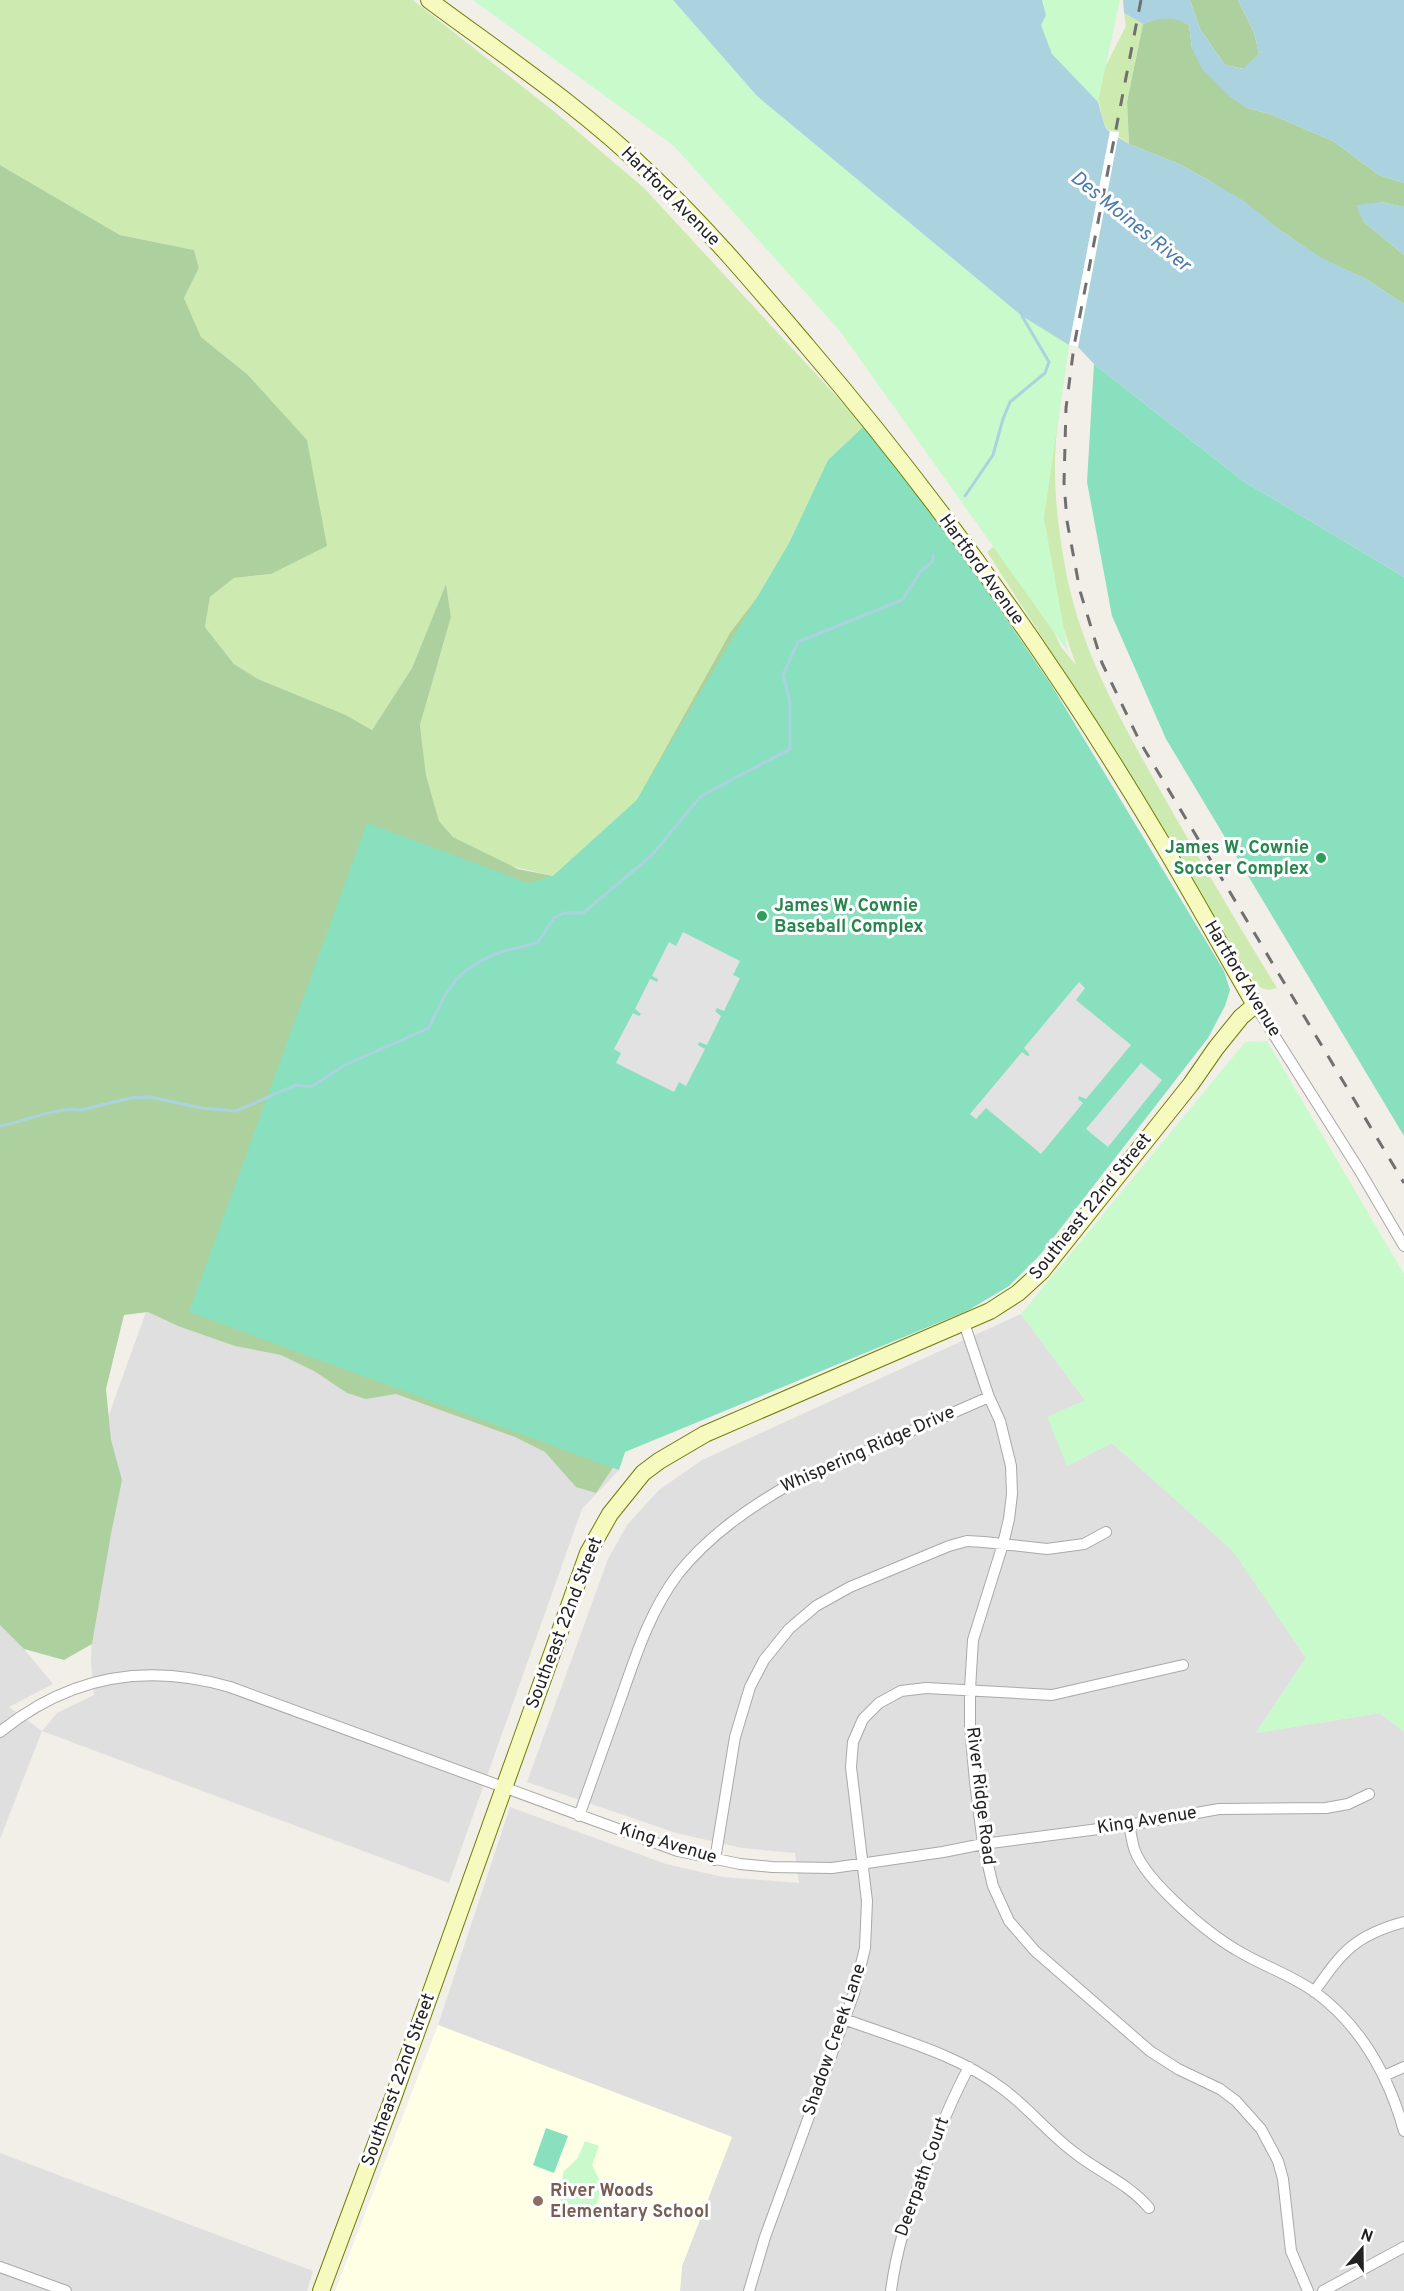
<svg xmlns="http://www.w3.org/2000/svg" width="1404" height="2291" viewBox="0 0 1404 2291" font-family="Overpass,sans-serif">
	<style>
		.residential { fill: #e0dfdf }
		.education { fill: #ffffe5 }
		.grass { fill: #cdebb0 }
		.forest { fill: #add19e }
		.park { fill: #c8facc }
		.pitch { fill: #88e0be }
		.parking { fill: #e2e2e2 }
		.water { fill: #aad3df }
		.pier { fill: #fff }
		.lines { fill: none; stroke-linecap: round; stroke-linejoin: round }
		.stream { stroke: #aad3df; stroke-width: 3 }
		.street-casing { stroke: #a9a9a9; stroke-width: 12 }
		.secondary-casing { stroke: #707d05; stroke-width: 18 }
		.street { stroke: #fff; stroke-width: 10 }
		.secondary { stroke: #f7fabf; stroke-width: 16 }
		.rail { stroke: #707070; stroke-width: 3; stroke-dasharray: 12 12; stroke-linecap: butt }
		.leisure-dot { fill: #2e9e5b; stroke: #fff; stroke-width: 2 }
		.education-dot { fill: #8d6e63; stroke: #fff; stroke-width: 2 }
		.labels { text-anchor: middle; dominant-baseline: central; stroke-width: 6; stroke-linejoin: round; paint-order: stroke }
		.street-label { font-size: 18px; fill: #222; stroke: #fff }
		.leisure-label { font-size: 18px; font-weight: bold; fill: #27864d; stroke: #fff; text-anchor: end }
		.education-label { font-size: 18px; font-weight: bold; fill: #785e54; stroke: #fff; text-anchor: start }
		.water-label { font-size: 20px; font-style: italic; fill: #4a7aab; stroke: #fff }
	</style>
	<rect width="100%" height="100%" fill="#f2efe9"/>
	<path class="residential" d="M152 1295 189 1312 619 1470 582 1509 449 1883 42 1731 0 1839V1620L53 1684 9 1707 42 1731 57 1713 94 1695 91 1663 97 1448Z
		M1021 1314 1085 1400 1067 1466 1112 1443 1233 1551 1306 1658 1256 1733 1380 1713 1404 1732V2291H680L682 2266 732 2137 438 2025 510 1807 666 1864 723 1877 799 1883 795 1853 742 1848 676 1833 527 1782 608 1559 627 1525 659 1490 702 1460Z
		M0 2153 313 2271 307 2291H0Z"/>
	<path class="education" d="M438 2025 732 2137 682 2266 680 2291H335Z"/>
	<path class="grass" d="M0 0H413L556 113 644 188 864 426 828 460 789 543 637 800 553 876 511 866 453 837 439 821 426 775 420 725 451 617 446 585 412 668 372 730 346 715 258 679 234 664 205 627 210 597 234 578 271 574 247 374 201 337 184 298 199 268 194 250 120 235 0 165Z
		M1124 13 1143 24 1127 102 1129 144 1105 127 1095 87 1126 26Z
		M1006 304 1022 316 1069 345C1065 374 1060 402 1057 430 1052 474 1057 523 1065 566 1079 647 1120 719 1160 790 1198 857 1237 923 1277 988 1263 993 1258 986 1250 976L1120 758 987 552 1008 535 1061 647 1076 665 1044 571Z"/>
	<path class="forest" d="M1190 0H1238L1254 32 1259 54 1244 69 1225 65 1200 29Z
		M1158 18H1177L1189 25 1192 48 1247 108 1270 114 1333 141 1379 175 1404 183V207L1381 202 1363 221 1404 255V304L1366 279 1320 258 1210 181 1179 164 1129 144 1127 102 1143 24Z
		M0 165 120 235 194 250 199 268 184 298 201 337 247 374 307 440 327 546 271 574 234 578 210 597 205 627 234 664 258 679 346 715 372 730 412 668 446 584 451 617 420 725 426 775 439 821 453 837 518 869 553 876 637 800 730 633 756 599 630 1442 596 1493 576 1487 545 1452 515 1437 396 1394 366 1399 347 1393 314 1371 281 1355 235 1346 178 1326 148 1312 124 1315 106 1389 111 1440 122 1480 111 1534 92 1644 64 1660 24 1649 0 1625Z"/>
	<path class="park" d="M473 0H673L757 96 1022 316 1069 345 1044 518 1068 652 840 331 674 146Z
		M999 0H1120L1098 102Z
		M1267 1041 1404 1274V1732L1380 1713 1256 1733 1306 1658 1233 1551 1112 1443 1067 1466 1047 1417 1085 1400 1021 1314 1245 1042Z
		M585 2141 599 2146 592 2165 603 2186 594 2211 588 2216 572 2211 560 2200 563 2172 577 2159Z"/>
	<path class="pitch" d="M1094 364 1243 481 1404 577V1136L1166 739 1112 616 1087 482Z
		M864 426 954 542 1052 686 1224 971 1230 990 1225 1006 1208 1038 1040 1255 1009 1286 967 1311 625 1452 619 1470 189 1312 367 823 528 883 553 876 637 800 789 543 828 460Z
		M546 2128 568 2136 554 2173 533 2165Z"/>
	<path class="parking" d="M683 932 740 961 733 975 740 978 724 1011 717 1008 715 1011 721 1016 707 1045 699 1042 698 1045 705 1049 686 1086 679 1082 674 1092 616 1063 621 1053 614 1049 633 1013 639 1016 641 1014 635 1009 650 979 657 982 658 979 652 976 669 942 676 946Z
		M1079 982 1085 988 1076 1000 1131 1045 1086 1099 1079 1096 1078 1099 1083 1103 1041 1154 986 1108 976 1119 970 1114 1022 1052 1027 1056 1030 1055 1024 1048Z
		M1141 1063 1162 1080 1108 1147 1086 1129Z"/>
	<path class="water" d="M673 0H1042L1046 15 1041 25 1052 54 1098 102 1105 127 1111 133 1129 144 1179 164 1210 181 1244 201 1284 233 1320 257 1366 279 1404 304V577L1243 481 1094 364 1078 347 1069 345 1022 316 757 96Z
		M1123 0H1190L1200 29 1225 65 1243 69 1259 54 1254 32 1238 0H1404V183L1379 175 1333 141 1270 114 1247 108 1229 96 1202 69 1192 48 1189 25C1173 15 1160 18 1143 24L1124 13Z
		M1381 202 1404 207V255L1363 221 1356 205Z"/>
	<path class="pier" d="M1110 131 1119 132 1078 347 1069 345Z"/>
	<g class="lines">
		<path class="stream" d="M965 496 993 455 1003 419 1010 402 1045 373 1049 362 1022 316 1023 313
			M0 1126C27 1121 54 1107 81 1110L131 1098 150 1097 201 1108 236 1111 296 1085 311 1087 345 1065 429 1028C447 987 458 968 501 952 513 948 526 947 538 942L554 918 564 913H583L651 856 701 796 790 749V701L783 675 798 642 902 600 920 572 933 561V555"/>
		<g class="street-casing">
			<path id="street" d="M1255 1005 1358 1168 1404 1246
				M964 1323 989 1397 1000 1421 1011 1466 1012 1494 1009 1519 1003 1544 973 1640 970 1689V1726L975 1782 983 1844 993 1886 1009 1921 1035 1951 1150 2051 1178 2069 1220 2089 1236 2101 1261 2129 1278 2161 1283 2179 1291 2251 1308 2291
				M0 1732C69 1676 145 1662 230 1687L678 1851 740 1864 772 1867 832 1868 943 1852 983 1844 1129 1825 1219 1809 1326 1808 1348 1804 1369 1794
				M579 1816C593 1776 607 1737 621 1698 636 1655 650 1611 678 1574 709 1535 750 1507 792 1483L989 1397
				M1129 1825C1131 1833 1132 1843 1135 1851 1147 1882 1206 1932 1235 1949 1260 1965 1290 1974 1315 1992 1361 2026 1389 2077 1404 2131
				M715 1860 735 1737 750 1687 764 1660 789 1629 816 1606 850 1587 949 1546 967 1541 984 1542 1047 1549 1084 1544 1106 1532
				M1314 1992C1342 1952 1355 1935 1404 1922
				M844 2019C898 2039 957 2054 1003 2089 1029 2108 1049 2134 1075 2153 1099 2172 1129 2184 1149 2208
				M1384 2076 1404 2067
				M0 2267 66 2291
				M749 2291 765 2237 854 1993 865 1948 867 1901 851 1767 853 1742 863 1719 879 1703 901 1691 926 1688 1052 1695 1183 1665
				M891 2291C896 2251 908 2214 922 2176 936 2138 950 2102 969 2067
				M1323 2291 1404 2247"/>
		</g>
		<g class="secondary-casing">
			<path id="secondary" d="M321 2291 393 2098 588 1553 610 1514 643 1473 659 1461 705 1434 990 1311 1018 1293 1042 1271 1191 1084 1216 1048 1241 1017 1255 1005C1222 948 1190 890 1156 833 1054 662 937 498 807 346 756 286 705 225 647 171 581 107 503 55 429 0"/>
		</g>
		<use href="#street" class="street"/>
		<use href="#secondary" class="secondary"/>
		<path class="rail" d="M1141 0 1074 346 1066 408 1064 483 1067 521 1080 591 1102 663 1140 742 1404 1183"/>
	</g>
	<g class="leisure-dot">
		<circle cx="1321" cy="858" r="6"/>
		<circle cx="762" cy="916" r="6"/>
	</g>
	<circle class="education-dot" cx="538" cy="2201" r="6"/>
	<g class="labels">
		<g class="street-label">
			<text transform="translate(670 197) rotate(45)">Hartford Avenue</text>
			<text transform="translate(981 570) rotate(54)">Hartford Avenue</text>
			<text transform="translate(1242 979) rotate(59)">Hartford Avenue</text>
			<text transform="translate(1091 1207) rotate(-51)">Southeast 22nd Street</text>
			<text transform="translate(868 1450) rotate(-24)">Whispering Ridge Drive</text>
			<text transform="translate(565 1623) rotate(-69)">Southeast 22nd Street</text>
			<text transform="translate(980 1796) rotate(83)">River Ridge Road</text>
			<text transform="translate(1147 1821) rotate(-9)">King Avenue</text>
			<text transform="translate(668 1844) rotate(17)">King Avenue</text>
			<text transform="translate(835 2040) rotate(-71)">Shadow Creek Lane</text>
			<text transform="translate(399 2080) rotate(-70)">Southeast 22nd Street</text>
			<text transform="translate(923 2177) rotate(-70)">Deerpath Court</text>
		</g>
		<g class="leisure-label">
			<text x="1309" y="848">James W. Cownie<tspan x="1309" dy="21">Soccer Complex</tspan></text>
			<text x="774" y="906" text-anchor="start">James W. Cownie<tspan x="774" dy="21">Baseball Complex</tspan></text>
		</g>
		<g class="education-label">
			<text x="550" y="2191">River Woods<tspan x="550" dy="21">Elementary School</tspan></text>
		</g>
		<g class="water-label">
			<text transform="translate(1130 222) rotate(39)">Des Moines River</text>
		</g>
	</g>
	<g transform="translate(1362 2249) rotate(20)" stroke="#ffffff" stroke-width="4.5" paint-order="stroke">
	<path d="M0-4.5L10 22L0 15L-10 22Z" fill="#222222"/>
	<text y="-9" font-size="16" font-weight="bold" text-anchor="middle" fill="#222222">N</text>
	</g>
</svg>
